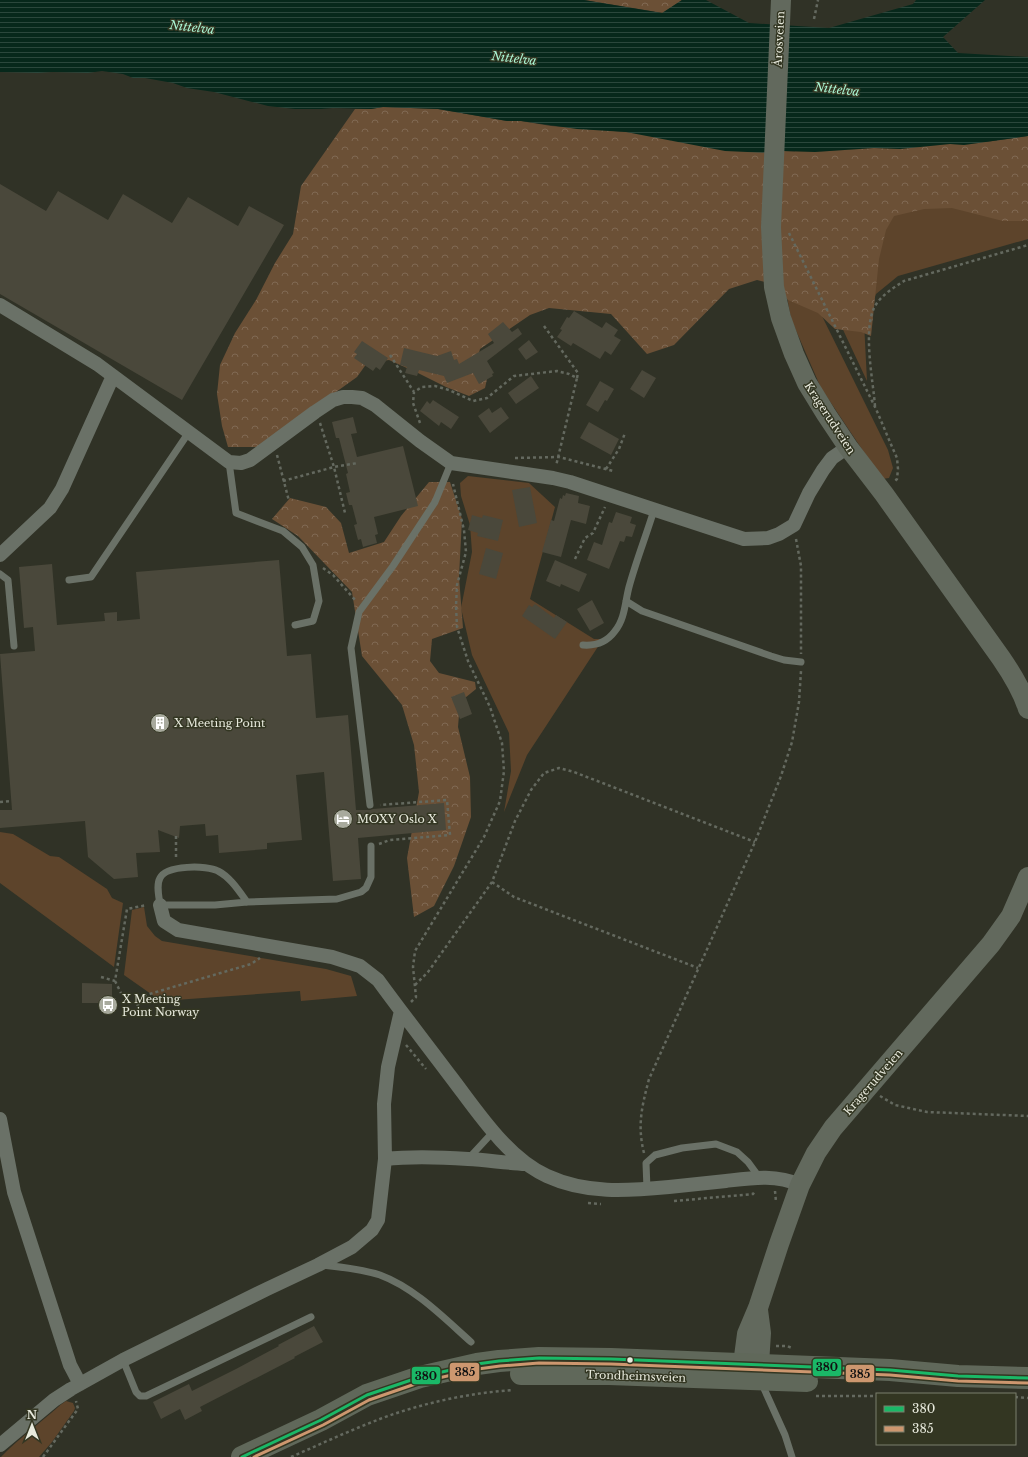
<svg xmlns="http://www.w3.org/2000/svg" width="1028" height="1457" viewBox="0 0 1028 1457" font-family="'Libre Baskerville',serif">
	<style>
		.grass { fill: #5d442b }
		.forest { fill: url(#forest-crowns) }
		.water { fill: url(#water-rules) }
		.building { fill: #4a483b }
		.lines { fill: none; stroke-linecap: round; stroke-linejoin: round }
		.path { stroke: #64695f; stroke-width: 2.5; stroke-dasharray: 3 3; stroke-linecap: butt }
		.service { stroke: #6a7167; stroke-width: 7 }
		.minor { stroke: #6a7167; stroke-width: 14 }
		.secondary { stroke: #62695d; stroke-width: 20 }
		.primary { stroke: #60685a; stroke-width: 22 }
		.bus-1-casing { stroke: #333622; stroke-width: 6 }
		.bus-2-casing { stroke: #333622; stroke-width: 6 }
		.bus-1 { stroke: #1ab867; stroke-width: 3 }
		.bus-2 { stroke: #cd976f; stroke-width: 3 }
		.bus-dot { fill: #e8eadd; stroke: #333622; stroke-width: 1.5 }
		.labels { text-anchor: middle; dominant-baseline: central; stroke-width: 3; stroke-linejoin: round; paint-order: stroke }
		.street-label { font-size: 11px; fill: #e8eadd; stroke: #333622 }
		.poi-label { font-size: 11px; fill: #e8eadd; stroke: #333622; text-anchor: start }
		.water-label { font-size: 12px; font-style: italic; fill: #abf7d5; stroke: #333622 }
		.line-badge { stroke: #333622; stroke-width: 1.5 }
		.pale-badge-label { font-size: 11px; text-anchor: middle; font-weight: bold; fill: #111 }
	</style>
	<defs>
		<pattern id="forest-crowns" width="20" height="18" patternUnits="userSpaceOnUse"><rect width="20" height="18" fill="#6b5036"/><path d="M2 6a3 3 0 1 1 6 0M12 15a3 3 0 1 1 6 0" fill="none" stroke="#806953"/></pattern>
		<pattern id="water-rules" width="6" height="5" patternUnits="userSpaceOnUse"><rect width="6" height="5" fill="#07281b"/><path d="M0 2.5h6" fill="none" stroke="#2b473c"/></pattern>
	</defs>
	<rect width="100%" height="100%" fill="#303226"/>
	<path class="grass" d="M1028 141V239L898 276 876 294 864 322 867 381 794 225 795 148Z
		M787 245 888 450 893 468 889 478 882 479 821 388 791 319 784 280Z
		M468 476 529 483 555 507 530 599 594 639H603L527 755 504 812 511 771 509 733 472 655 461 608 472 552 470 525 461 496 460 483Z
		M0 832 13 834 50 856 59 857 107 889 112 898 123 903 114 967 0 883Z
		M144 907 147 926 155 936 162 941 326 969 351 976 357 996 301 1001 300 991 161 1001 124 975 132 910Z
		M66 1401 73 1403 75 1408 74 1411 52 1442 39 1457H1C14 1443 29 1432 44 1419 52 1413 58 1406 66 1401Z"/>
	<path class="forest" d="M584 0H682L663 13Z
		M383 107 438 109 507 121H521L551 126 626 132 783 151 815 152 874 148 900 149 950 144 964 145 1028 136V221H1003L952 208 924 209 894 216 886 230 879 259 871 336 861 332 835 329 818 313 788 300 773 284 757 280 729 289 674 345 647 354 611 314 549 308 530 315 480 349 477 360 487 379 485 388 469 396 446 387 418 373 389 360 367 363 357 377 259 447H228L222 426 217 394 220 365 235 333 256 300 275 263 293 234 301 186 355 109H371Z
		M429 482H450L462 519 459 577 463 628 432 639 430 661 439 673 475 682 476 689 460 702 458 727 470 777 471 817 454 866 434 906 414 917 407 858 419 792 414 745 402 705 362 656 352 592 298 536 272 519 290 498 326 507 341 523 349 553 384 542 401 516Z"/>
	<path class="water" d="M0 0H584L662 13 682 0H706L749 23 829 28 913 4 916 0H985L943 37 958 53 1028 57V136L964 145 950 144 900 149 874 148 815 152 783 151 771 153 725 151 626 132 577 129 521 121H507L438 109 383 107 371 109 333 108 321 109H295L268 106 214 92 187 88 173 83 145 78H133L123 74 102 71 88 73 52 72 38 73 0 72Z"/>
	<path class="building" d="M0 184 46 211 58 191 108 220 123 194 172 223 188 197 238 226 249 206 284 225 182 400 0 294Z
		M574 311 602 328 606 322 618 330 614 336 621 340 611 355 605 351 600 359 573 343 571 346 557 337 562 330 560 329 567 317 569 318Z
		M503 322 512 332 518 328 522 334 487 361 494 373 492 374 493 376 479 384 473 373 447 383 444 376 419 370 417 376 405 373 407 367 400 365 404 348 437 356 451 351 454 360 457 359 459 364 494 343 488 334Z
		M529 340 538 352 526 360 518 349Z
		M362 341 388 358 380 370 376 367 373 371 354 358 357 354 354 352Z
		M642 370 656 378 644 398 630 389Z
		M531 376 539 388 516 404 508 393Z
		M600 381 614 389 607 401 605 400 598 412 586 405Z
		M433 400 459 417 451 429 441 422 439 426 420 411 427 401 430 404Z
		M501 407 509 418 490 433 478 416 489 408 492 413Z
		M353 417 357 433 351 434 357 457 403 446 418 506 374 517 378 534 375 535 377 543 363 547 361 539 358 540 354 525 357 524 352 505H349L346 493 350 492 346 474 348 473 339 438H336L332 422Z
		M589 422 619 439 611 455 580 438Z
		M530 487 537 523 519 527 512 490Z
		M566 493 579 496 578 503 590 506 586 524 571 520 561 557 542 552 551 520 554 521 560 498 562 499 563 495 565 496Z
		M616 512 632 517 630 523 636 525 632 537 626 536 624 542 620 541 609 569 587 560 594 542 602 545 609 522 612 523Z
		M472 515 482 518 483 515 503 520 498 541 477 536 478 533 468 530Z
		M486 548 503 553 496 579 479 574Z
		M279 560 287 656 311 654 316 718 348 715 356 810H370L373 809 444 803 446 830 358 838 361 879 333 881 324 772 296 775 302 840 267 843V849L219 853 218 835 206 836 205 824 180 826 179 838 158 830 160 852 136 853 138 877 114 879 88 857 85 821 0 828V810H12L0 654 35 651 33 627 24 628 19 567 52 564 57 625 105 621 104 613 117 612V621L140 619 136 572Z
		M555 560 587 574 579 592 561 584 560 587 546 581Z
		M592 600 604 623 590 631 577 609Z
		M535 604 554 618 556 615 567 622 555 639 522 616 529 605 532 607Z
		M464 692 472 714 460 719 451 697Z
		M82 983 112 984V1002H103V1003H82Z
		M314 1326 323 1342 294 1357 295 1358 200 1407 202 1411 185 1420 180 1409 161 1419 153 1402 189 1384 192 1391 236 1369 279 1346 278 1345Z"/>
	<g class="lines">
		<path class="path" d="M814 19 818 0
			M789 233 876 409 890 442 897 458 898 469 897 479 894 482
			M544 326 578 373 577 378
			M390 355 414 392
			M875 406C873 380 863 332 874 308 880 296 893 288 904 281L1028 245
			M320 423 334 467 345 513
			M420 423 413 403 414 392 422 387 435 386 449 390 473 401 487 398 514 376 557 371 569 374 577 378 556 466
			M277 455 289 501
			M515 458 559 457 613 471
			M606 469 619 449 625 433
			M283 481 334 467 358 463
			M796 539 801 566V654
			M575 559 585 538 593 533 605 507
			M323 568 333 575 356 601
			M0 802 11 801
			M176 836V860
			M379 844 390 840 450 835 447 800 380 805
			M492 882 514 897 698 968
			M101 977 115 981 127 909 147 905
			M115 981 121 993
			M415 985 428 972 492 882 515 821 531 790 544 773 559 768 574 772 755 842
			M411 1002 416 997 413 967 415 951 484 837 500 801 504 771 502 743 490 707 468 661 457 627 456 606 457 585 466 552 464 530 453 484
			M137 1006 146 995 251 964 260 958
			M406 1045 426 1069
			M880 1096 895 1105 927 1112 1028 1116
			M644 1153C637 1125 642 1106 649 1079L755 842 781 776 792 742 799 702 801 671
			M775 1191 776 1202
			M674 1201 753 1194 755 1191
			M588 1203 601 1204
			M776 1346H787L792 1348
			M816 1396H877
			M1015 1397 1028 1398
			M43 1457 75 1413 78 1409 76 1401
			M291 1457C323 1443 355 1428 388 1416 428 1402 470 1393 513 1390"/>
		<path class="service" d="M229 462 236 513 283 531 302 547 313 565 319 601 313 621 295 625
			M0 574 8 580 14 646
			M69 580 91 577 189 432
			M626 601 642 611 771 656 784 660 801 662
			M583 645C596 646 607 642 615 631 625 619 625 602 629 587 636 561 646 536 654 510
			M370 805 351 648 359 612 393 566 435 502 451 463
			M247 902C239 891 230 877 218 871 207 865 166 865 160 878 156 885 159 897 160 905H215L247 902 337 899 361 892 366 888 371 877V846
			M469 1158 493 1132
			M647 1189 646 1163 655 1155 682 1148 716 1144 737 1152 748 1162 759 1177
			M322 1265C342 1267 361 1269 380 1275 415 1288 444 1318 471 1342
			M123 1360 136 1392 140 1396H146L311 1317
			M761 1382 785 1435 792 1457"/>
		<path class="minor" d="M0 305 97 364 229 462 241 463 250 460 315 412 333 400 343 397H352L362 398 375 405 420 441 451 463 553 478 570 482 744 539 768 538 779 534 794 525 809 493 823 470 832 458 848 447
			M0 555 50 508 62 489 113 376
			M160 905 164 921 178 930 332 957 360 966 378 980C402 1013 427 1045 451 1077 477 1111 507 1158 547 1176 586 1194 627 1191 669 1187 688 1185 707 1183 726 1181 751 1178 776 1174 800 1185
			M0 1119 14 1192 70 1365 80 1384
			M385 1159C412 1156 440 1157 468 1159 487 1160 506 1163 526 1164
			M0 1445 54 1400 71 1389 123 1360 267 1289 318 1265 352 1247 372 1230 378 1220 385 1159 384 1104 388 1067 401 1011"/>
		<path class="secondary" d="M781 0 771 227 774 287 781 318 794 354 807 383 826 414 848 447 884 494 1001 658C1012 674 1022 690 1028 709
			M750 1378 743 1364 747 1334 758 1308 779 1244 800 1185 816 1153 833 1128 991 944 1011 916 1028 877
			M752 1378 759 1364 761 1333 758 1310"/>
		<path class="primary" d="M521 1374H609L807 1381
			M242 1457 321 1420 367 1395 420 1377 477 1364 499 1361 539 1358 611 1359 890 1370 958 1376 1028 1378"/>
		<g class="bus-1-casing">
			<path id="bus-1" d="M242 1457 321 1420 367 1395 420 1377 477 1364 499 1361 539 1358 611 1359 890 1370 958 1376 1028 1378"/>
		</g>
		<g class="bus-2-casing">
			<path id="bus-2" d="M254 1457 323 1425 369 1400 421 1382 478 1369 500 1366 539 1363 611 1364 890 1375 958 1381 1028 1383"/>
		</g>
		<use href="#bus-1" class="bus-1"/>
		<use href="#bus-2" class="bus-2"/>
	</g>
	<defs>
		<g id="building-disc" transform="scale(1)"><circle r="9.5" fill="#a8aa9d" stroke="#333622"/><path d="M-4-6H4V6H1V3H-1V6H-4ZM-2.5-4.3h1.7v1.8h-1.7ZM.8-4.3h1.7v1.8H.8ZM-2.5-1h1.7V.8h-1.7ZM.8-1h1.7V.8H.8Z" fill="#fff"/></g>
		<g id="hotel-disc" transform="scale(1)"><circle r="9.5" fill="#a8aa9d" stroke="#333622"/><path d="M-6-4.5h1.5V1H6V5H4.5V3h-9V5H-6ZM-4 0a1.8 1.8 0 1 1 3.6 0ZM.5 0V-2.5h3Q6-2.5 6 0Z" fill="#fff"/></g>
		<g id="bus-disc" transform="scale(1)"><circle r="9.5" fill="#a8aa9d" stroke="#333622"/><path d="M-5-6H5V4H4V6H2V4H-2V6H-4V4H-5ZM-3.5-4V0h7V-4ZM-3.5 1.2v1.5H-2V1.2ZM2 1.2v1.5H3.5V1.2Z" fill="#fff"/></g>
	</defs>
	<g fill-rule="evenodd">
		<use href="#building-disc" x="160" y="723"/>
		<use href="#hotel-disc" x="343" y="819"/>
		<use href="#bus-disc" x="108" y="1005"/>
	</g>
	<circle class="bus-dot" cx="630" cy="1360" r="3.5"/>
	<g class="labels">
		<g class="street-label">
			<text transform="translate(779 39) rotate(-87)">Årosveien</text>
			<text transform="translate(830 418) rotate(57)">Kragerudveien</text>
			<text transform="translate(873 1082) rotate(-49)">Kragerudveien</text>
			<text transform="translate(636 1376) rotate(2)">Trondheimsveien</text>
		</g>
		<g class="poi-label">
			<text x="174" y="723">X Meeting Point</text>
			<text x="357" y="819">MOXY Oslo X</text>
			<text x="122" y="999">X Meeting<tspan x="122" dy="13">Point Norway</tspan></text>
		</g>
		<g class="water-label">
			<text transform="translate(192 27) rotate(6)">Nittelva</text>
			<text transform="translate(514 58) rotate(6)">Nittelva</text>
			<text transform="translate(837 89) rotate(6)">Nittelva</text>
		</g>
	</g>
	<g class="line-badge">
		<rect x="812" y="1358" width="30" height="19" rx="4" fill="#1ab867"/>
		<rect x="449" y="1362" width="31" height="20" rx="4" fill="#cd976f"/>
		<rect x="845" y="1364" width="30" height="19" rx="4" fill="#cd976f"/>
		<rect x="411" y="1366" width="30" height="19" rx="4" fill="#1ab867"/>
	</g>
	<g class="pale-badge-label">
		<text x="827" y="1371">380</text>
		<text x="465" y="1376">385</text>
		<text x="860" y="1378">385</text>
		<text x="426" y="1380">380</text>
	</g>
	<rect x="876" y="1393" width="140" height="52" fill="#333622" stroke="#7b7e6d"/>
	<rect x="884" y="1406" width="20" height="6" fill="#1ab867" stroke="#7b7e6d"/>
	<text x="912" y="1413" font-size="12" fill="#e8eadd">380</text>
	<rect x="884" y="1426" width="20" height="6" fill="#cd976f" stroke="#7b7e6d"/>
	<text x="912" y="1433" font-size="12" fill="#e8eadd">385</text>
	<g transform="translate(32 1425)" stroke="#333622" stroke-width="3" paint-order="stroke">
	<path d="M0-3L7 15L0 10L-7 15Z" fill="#e8eadd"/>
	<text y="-6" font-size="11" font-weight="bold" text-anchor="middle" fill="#e8eadd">N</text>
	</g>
</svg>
